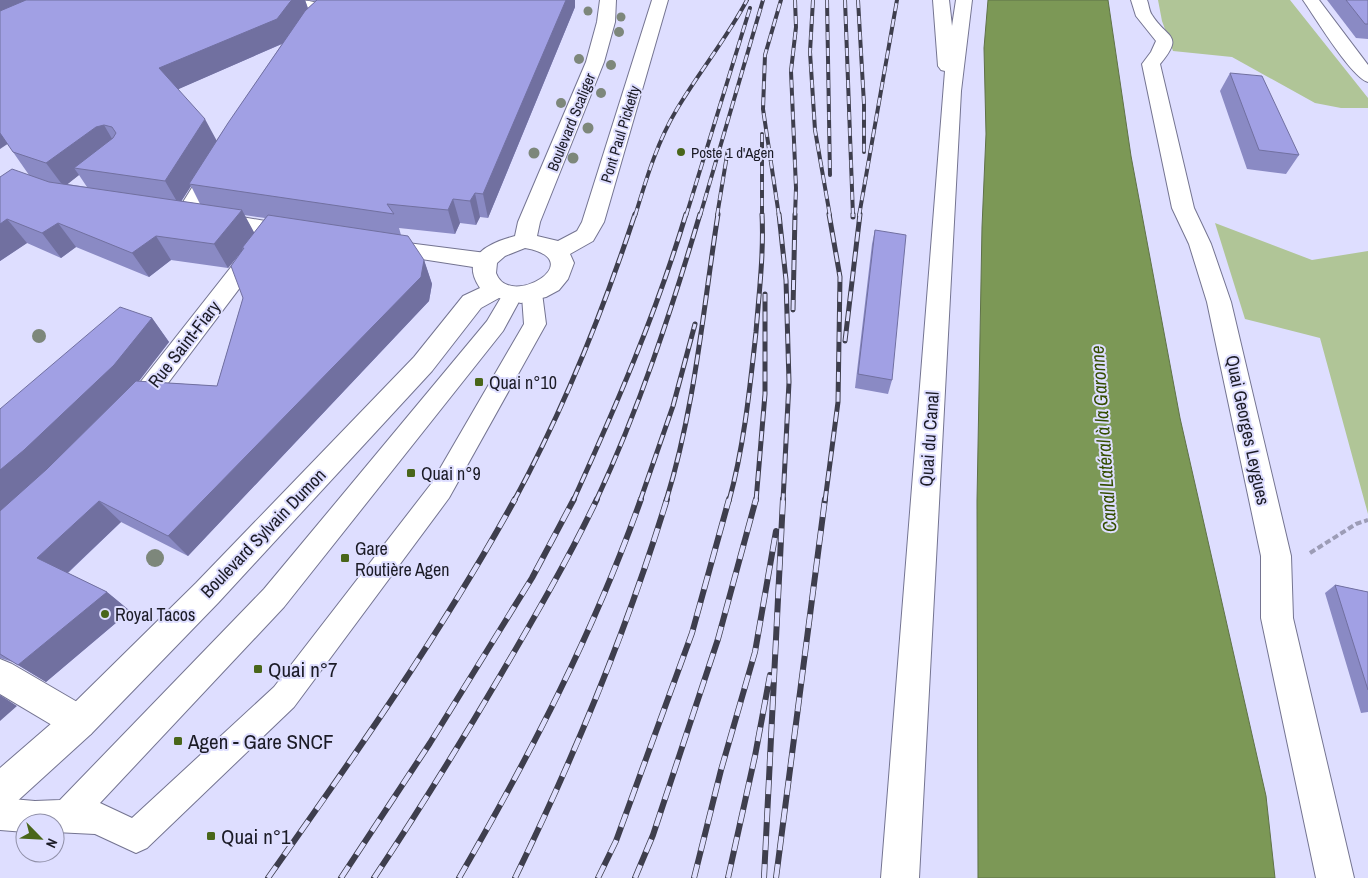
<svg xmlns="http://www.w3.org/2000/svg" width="1368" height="878" viewBox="0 0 1368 878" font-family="'Archivo Narrow',sans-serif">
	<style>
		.green { fill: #b0c597 }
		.water { fill: #7c9856; stroke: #5f7248 }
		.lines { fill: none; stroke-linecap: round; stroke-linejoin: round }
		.service-casing { stroke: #747491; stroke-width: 2 }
		.minor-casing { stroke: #747491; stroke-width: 2 }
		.tertiary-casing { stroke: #747491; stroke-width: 2 }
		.path { stroke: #9c9cb6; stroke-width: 4; stroke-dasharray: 6 3; stroke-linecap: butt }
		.service { fill: #fff; fill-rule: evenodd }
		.minor { fill: #fff; fill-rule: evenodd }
		.tertiary { fill: #fff; fill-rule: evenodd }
		.rail-far2-casing { stroke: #3e3e4d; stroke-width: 4 }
		.rail-far1-casing { stroke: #3e3e4d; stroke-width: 5 }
		.rail-casing { stroke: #3e3e4d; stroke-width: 6 }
		.rail-far2 { stroke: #dedeff; stroke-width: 2.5; stroke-dasharray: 8; stroke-linecap: butt }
		.rail-far1 { stroke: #dedeff; stroke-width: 3; stroke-dasharray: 10; stroke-linecap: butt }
		.rail { stroke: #dedeff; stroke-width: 4.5; stroke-dasharray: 14; stroke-linecap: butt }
		.tree { fill: #7d877b }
		.wall { fill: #8a8ac4; fill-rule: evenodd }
		.shaded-wall { fill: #7170a0 }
		.building { fill: #a1a0e4; stroke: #7170a0 }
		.poi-dot { fill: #49661a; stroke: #dedeff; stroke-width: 2 }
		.labels { text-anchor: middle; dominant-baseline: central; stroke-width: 4; stroke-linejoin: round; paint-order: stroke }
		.far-street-label { font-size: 15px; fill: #1b1b26; stroke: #dedeff }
		.far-poi-label { font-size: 15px; fill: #1b1b26; stroke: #dedeff; text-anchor: start }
		.street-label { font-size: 18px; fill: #1b1b26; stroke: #dedeff }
		.poi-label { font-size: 18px; fill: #1b1b26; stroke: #dedeff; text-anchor: start }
		.water-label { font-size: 19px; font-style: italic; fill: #344e00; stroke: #dedeff }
		.near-poi-label { font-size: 21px; fill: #1b1b26; stroke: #dedeff; text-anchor: start }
	</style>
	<rect width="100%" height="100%" fill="#dedeff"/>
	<path class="green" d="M1158 0H1290L1368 98V108H1341L1315 103 1232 57 1173 51 1162 21Z
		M1215 223 1312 260 1368 251V514L1320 338 1245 319Z"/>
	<path class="water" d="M988 0H1108L1131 156 1180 418 1266 796 1275 878H978L977 501 982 227 986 134 984 48Z"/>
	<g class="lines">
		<g class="service-casing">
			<path id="service" d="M532 286 539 288 542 293 546 324 449 498 294 707 147 848 136 853 95 834 55 832V823H25V832L0 830V798L35 801 60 800 264 589 487 321 506 289 513 287 520 289 522 292 525 288ZM522 296 524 324 431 484 274 687 132 818 100 803 284 607 503 331Z"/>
		</g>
		<g class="minor-casing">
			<path id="minor" d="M288 0C302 0 324 0 333 13 326 23 316 35 303 32L300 28 314 14 290 4Z
				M1131 0H1147C1149 5 1149 11 1152 15 1167 39 1185 34 1160 64L1194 208 1211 244 1231 302 1291 556 1293 618 1354 878H1316L1261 618V556L1207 302 1189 244 1172 208 1142 64 1151 52 1156 41 1136 16Z
				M1303 0H1319L1368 65V82C1351 77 1315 17 1303 0Z
				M216 159 223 161 226 165 197 215 194 220 186 222 178 220 175 215 206 165 209 161Z
				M213 212 294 226 302 228 305 233 302 238 294 240 205 224 202 219 205 214Z
				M384 240 486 253 494 256 498 261 494 266 486 269 376 252 373 247 376 242Z
				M258 241 266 243 269 248 266 253 153 403C143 414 136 422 121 417L117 410 121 403 135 389 250 243Z
				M0 659 12 664 91 710 96 722 91 734 79 739 67 734 0 694Z"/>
		</g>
		<g class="tertiary-casing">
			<path id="tertiary" d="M600 0H616L615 22 604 62 540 222 537 236 558 241 577 231 582 222 652 0H668L604 222 593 241 570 254 574 263 568 279 559 290 546 297 521 303 499 298 481 308 432 371 218 603 91 734 13 805 0 810V768L67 710 196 583 414 357 463 296 480 288C459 257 488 243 515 236L518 222 586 62 597 22ZM525 248C592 260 509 310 496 273L497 263 505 256Z
				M933 0H949L952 26 956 0H972L961 91 919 878H881L945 71 941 70 938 66Z"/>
		</g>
		<path class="path" d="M1310 553 1356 524 1368 520"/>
		<use href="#service" class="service"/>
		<use href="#minor" class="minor"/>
		<use href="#tertiary" class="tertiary"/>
		<g class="rail-far2-casing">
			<path id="rail-far2" d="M795 0 796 27 791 71 796 188 795 216
				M813 0 810 52 815 130 830 216
				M827 0 830 175
				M845 0 853 216
				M858 0 864 104V152
				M762 134V216
				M635 216C646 180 657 142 677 109 699 72 727 38 747 0
				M686 216 750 8
				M700 216 763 0
				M717 216 728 149
				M779 216 763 109 765 55 781 0
				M859 216 897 0"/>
		</g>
		<g class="rail-far1-casing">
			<path id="rail-far1" d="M779 214 786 280 789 382 783 501
				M853 214V217
				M793 310 795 214
				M845 341 860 214
				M514 501C564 409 602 314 635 214
				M573 501C616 406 656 314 686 214
				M596 501C639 409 671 312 700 214
				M640 501 673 406 695 324
				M666 501C695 408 703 310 718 214
				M729 501C744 447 750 387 756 332 759 293 764 253 762 214
				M756 501 765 394V294
				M825 501 838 402 840 277 829 214"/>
		</g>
		<g class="rail-casing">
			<path id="rail" d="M268 878C355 755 442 632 515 499
				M341 878 430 743 532 578 574 499
				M374 878C418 812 460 744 500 676 534 618 568 560 597 499
				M459 878C529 757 594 632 641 499
				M515 878C575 755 627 630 667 499
				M598 878 616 841 692 633 729 499
				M635 878 653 835 718 639 756 499
				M694 878 721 770 755 652 776 531
				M728 878 755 756 770 675
				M764 878 783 499
				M776 878 825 499"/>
		</g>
		<use href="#rail-far2" class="rail-far2"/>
		<use href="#rail-far1" class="rail-far1"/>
		<use href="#rail" class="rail"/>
	</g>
	<g class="tree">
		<circle cx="588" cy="11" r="4.5"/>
		<circle cx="621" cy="17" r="4.5"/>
		<circle cx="619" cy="32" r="5"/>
		<circle cx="579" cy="59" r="5"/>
		<circle cx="611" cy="65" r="5"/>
		<circle cx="601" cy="93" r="5"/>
		<circle cx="561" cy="103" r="5"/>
		<circle cx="588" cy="128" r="5.5"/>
		<circle cx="534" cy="153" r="5.5"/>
		<circle cx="573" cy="158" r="5.5"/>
		<circle cx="39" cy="336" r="7"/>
		<circle cx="155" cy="558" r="9"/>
	</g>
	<path class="wall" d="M0 0H305L308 8 316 1 306 0H575V7L488 218 480 217 476 225 460 223 455 234 399 228 401 235 424 260 432 284 429 301 188 556 121 522 68 573 107 592 130 611 46 682 13 662 0 658V409L152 318 169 342 138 381 217 386 243 298V250L228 268 171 260 149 277 76 247 61 258 27 243 0 261V177L29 175 13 152ZM282 44 216 141 178 89ZM79 175 87 187 67 184ZM191 186 200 204 181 201ZM244 215 265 218 254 233Z
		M1327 0H1368V39L1356 38Z
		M1230 73 1299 155 1286 174 1247 169 1220 91Z
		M875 230 892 380 888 394 855 388 872 244Z
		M1335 585 1368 592V712L1361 713 1325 593Z"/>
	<path class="shaded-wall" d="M0 0H56L0 26Z
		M292 0H305L310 15 286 42 172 92 159 68Z
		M566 0H575V7L488 218 483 194Z
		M205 119 218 143 189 184 191 186 179 205 165 181Z
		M104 125 118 149 74 168 79 175 64 187 46 163 96 127Z
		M0 131 9 143 0 149Z
		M475 193 480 217 476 225 470 201Z
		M453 199 460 223 455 234 448 210Z
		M242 210 255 234 242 248 243 250 228 268 214 244Z
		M7 219 27 243 0 261V224Z
		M58 223 76 247 61 258 42 233Z
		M156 236 171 260 149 277 132 253Z
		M424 260 432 284 429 301 188 556 168 536Z
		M152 318 169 342 133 389 0 514V470Z
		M99 501 121 522 62 578 37 558Z
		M107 592 130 611 46 682 18 665Z
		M0 695 17 706 0 721Z"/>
	<path class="building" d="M26 0H292L290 2 277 19 159 68 205 119 165 181 74 168 113 138 116 133 112 127 104 125 96 127 46 163 13 152 0 133V11Z
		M317 0H566L483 194 475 193 470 201 453 199 448 210 387 204 394 214 189 184 228 123 305 11Z
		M1346 0H1368V24H1365Z
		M1230 73 1262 76 1299 155 1259 150Z
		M12 169 49 182 242 210 214 244 156 236 132 253 58 223 42 233 7 219 0 224V177Z
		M268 215 408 236 424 260 421 277 168 536 99 501 37 558 107 592 18 665 0 654V511L47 469 136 381 217 386 243 298 231 266 244 248H242Z
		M875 230 906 235 892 380 858 374Z
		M120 307 152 318 114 365 24 450 0 470V409Z
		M1335 585 1368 592V690Z"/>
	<g class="poi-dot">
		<circle cx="681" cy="152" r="5"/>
		<rect x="474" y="377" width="10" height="10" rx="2.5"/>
		<rect x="406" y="468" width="10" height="10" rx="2.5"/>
		<rect x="340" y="553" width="10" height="10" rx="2.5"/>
		<circle cx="105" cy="614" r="5"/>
		<rect x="253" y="664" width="10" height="10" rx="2.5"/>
		<rect x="173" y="736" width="10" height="10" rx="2.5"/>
		<rect x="206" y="831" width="10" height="10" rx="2.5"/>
	</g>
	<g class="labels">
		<g class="far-street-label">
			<text transform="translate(571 122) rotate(-68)">Boulevard Scaliger</text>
			<text transform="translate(620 134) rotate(-73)">Pont Paul Picketty</text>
		</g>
		<g class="far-poi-label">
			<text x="691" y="152">Poste 1 d'Agen</text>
		</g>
		<g class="street-label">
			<text transform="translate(184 344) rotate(-52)">Rue Saint-Fiary</text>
			<text transform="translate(1248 430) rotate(78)">Quai Georges Leygues</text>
			<text transform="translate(929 439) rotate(-86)">Quai du Canal</text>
			<text transform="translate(263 533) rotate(-46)">Boulevard Sylvain Dumon</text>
		</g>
		<g class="poi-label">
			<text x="489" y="382">Quai n°10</text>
			<text x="421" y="473">Quai n°9</text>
			<text x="355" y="548">Gare<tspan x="355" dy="21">Routière Agen</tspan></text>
			<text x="115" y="614">Royal Tacos</text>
		</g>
		<g class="water-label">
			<text transform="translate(1103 439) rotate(-94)">Canal Latéral à la Garonne</text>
		</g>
		<g class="near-poi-label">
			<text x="268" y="669">Quai n°7</text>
			<text x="188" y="741">Agen - Gare SNCF</text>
			<text x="221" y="836">Quai n°1</text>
		</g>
	</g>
	<g transform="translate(40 838) rotate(114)"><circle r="24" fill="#dedeff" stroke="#9090a8"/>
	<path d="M0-4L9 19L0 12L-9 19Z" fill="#49661a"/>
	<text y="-8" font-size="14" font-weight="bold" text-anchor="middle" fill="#1b1b26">N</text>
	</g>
</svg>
